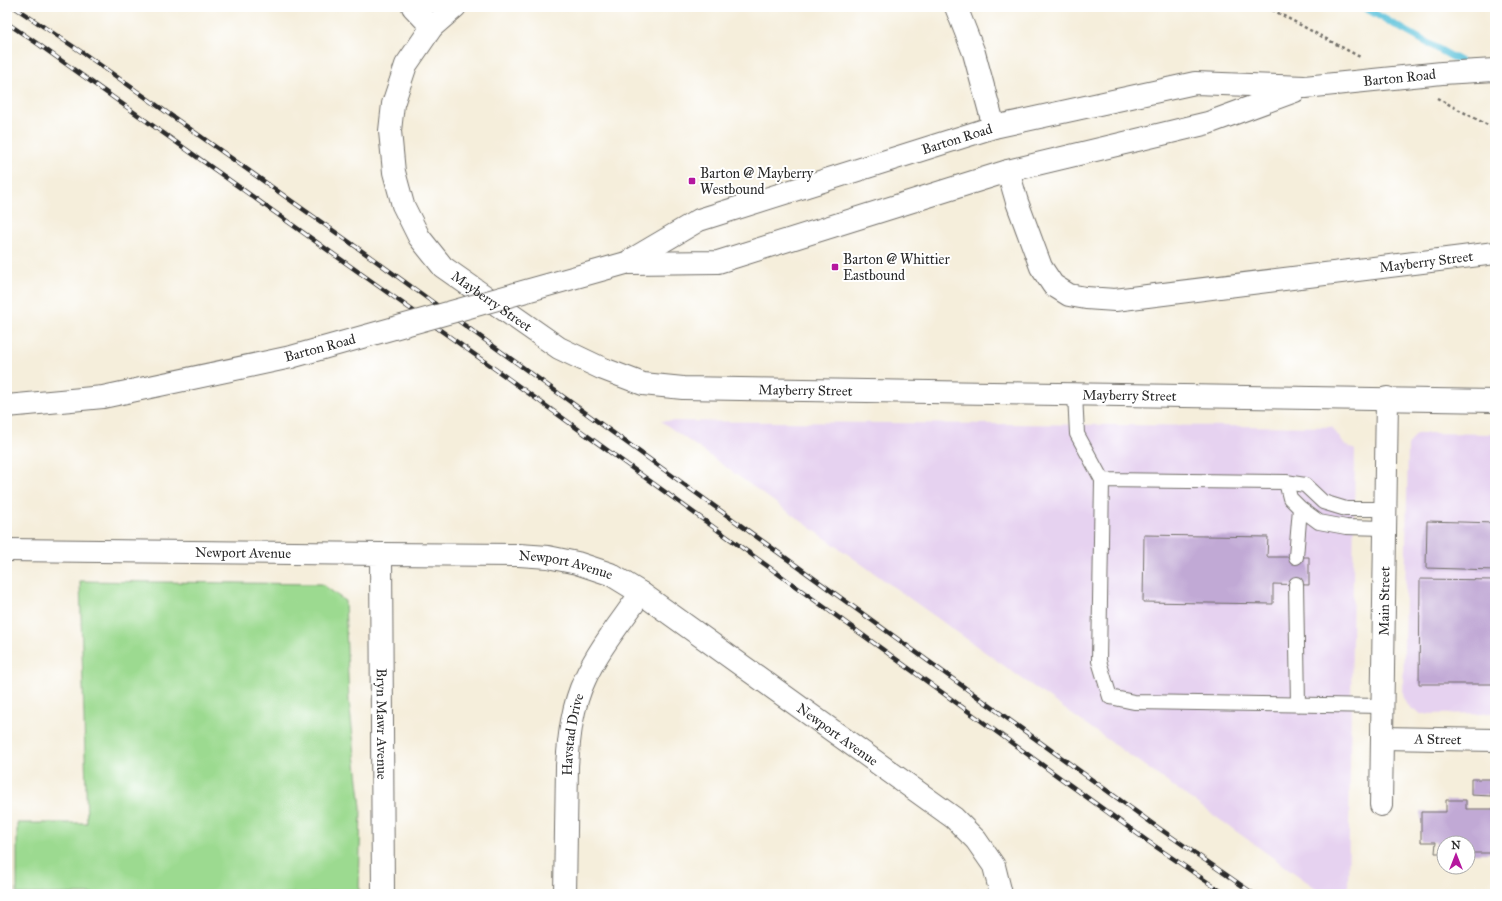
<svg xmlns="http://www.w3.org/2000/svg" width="1502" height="901" viewBox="0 0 1502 901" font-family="'IM FELL Great Primer',serif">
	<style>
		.built { fill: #e6d2f0 }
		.green { fill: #9cda90; stroke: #64825e }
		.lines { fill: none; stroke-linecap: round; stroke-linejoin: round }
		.stream { stroke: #5dc3db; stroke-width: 7 }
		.building { fill: #c1a9d5 }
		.service-casing { stroke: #726f69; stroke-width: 16 }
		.minor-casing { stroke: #726f69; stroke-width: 24 }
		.tertiary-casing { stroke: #726f69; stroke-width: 24 }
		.secondary-casing { stroke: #726f69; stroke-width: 24 }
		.path { stroke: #726f69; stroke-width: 2.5; stroke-dasharray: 3 3; stroke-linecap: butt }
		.service { stroke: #fff; stroke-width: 14 }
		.minor { stroke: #fff; stroke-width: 22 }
		.tertiary { stroke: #fff; stroke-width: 22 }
		.secondary { stroke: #fff; stroke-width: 22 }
		.rail-casing { stroke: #2b2b2b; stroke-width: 4.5 }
		.rail { stroke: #fff; stroke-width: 3; stroke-dasharray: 9; stroke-linecap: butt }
		.secondary-bridge-casing { stroke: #726f69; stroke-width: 24; stroke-linecap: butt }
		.secondary-bridge { stroke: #fff; stroke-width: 22 }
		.poi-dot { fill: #b5179e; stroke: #fff; stroke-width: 1.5 }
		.labels { text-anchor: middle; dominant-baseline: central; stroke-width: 4; stroke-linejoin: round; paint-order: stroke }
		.street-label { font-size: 14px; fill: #2b2b2b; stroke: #fff }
		.poi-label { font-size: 14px; fill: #2b2b2b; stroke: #fff; text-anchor: start }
	</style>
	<rect width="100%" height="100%" fill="#fff"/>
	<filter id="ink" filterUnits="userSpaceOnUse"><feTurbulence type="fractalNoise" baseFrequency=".025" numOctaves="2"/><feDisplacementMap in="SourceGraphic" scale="8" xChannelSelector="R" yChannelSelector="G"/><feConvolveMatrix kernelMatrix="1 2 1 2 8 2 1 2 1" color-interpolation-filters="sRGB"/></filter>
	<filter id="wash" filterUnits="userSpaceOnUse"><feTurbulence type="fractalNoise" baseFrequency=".012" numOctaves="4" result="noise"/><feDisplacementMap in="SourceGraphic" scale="16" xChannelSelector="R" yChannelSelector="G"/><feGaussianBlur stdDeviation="0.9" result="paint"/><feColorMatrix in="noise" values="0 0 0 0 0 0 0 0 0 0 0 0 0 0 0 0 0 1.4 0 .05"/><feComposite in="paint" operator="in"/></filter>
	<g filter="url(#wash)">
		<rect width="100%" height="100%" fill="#f5eedb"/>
		<path class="built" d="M661 421 1332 427 1344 444 1355 450 1348 894H1324Z
			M1424 433 1495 434V713L1420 714 1412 709 1406 703 1403 695 1408 446 1416 434Z"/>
		<path class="green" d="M80 581 322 584 345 601 349 701 361 807 359 894H17V823H87Z"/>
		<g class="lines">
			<path class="stream" d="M1363 7 1467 65"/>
		</g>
		<g id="blocks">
			<path class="building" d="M1427 521 1495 523V570L1426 568Z
				M1144 535 1268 537 1267 557H1309V585L1273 584V604L1143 602Z
				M1420 579 1495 580V684H1419Z
				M1471 779H1491V796L1471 795Z
				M1446 800H1466V809H1494V853H1468V843H1444V853H1435L1436 842H1421V812H1446Z"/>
		</g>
	</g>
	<g filter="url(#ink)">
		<use href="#blocks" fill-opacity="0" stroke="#726f69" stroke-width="1"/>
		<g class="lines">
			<g class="service-casing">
				<path id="service" d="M1075 394 1077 434 1102 480 1099 661 1110 697 1134 702 1382 706
					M1102 480 1286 482 1305 485 1323 502 1346 509H1385
					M1286 482 1290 498 1300 508 1319 522 1346 527 1385 528
					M1296 557 1300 508
					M1296 584 1298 705"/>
			</g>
			<g class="minor-casing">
				<g id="minor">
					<path d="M413 7 432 27"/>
					<path id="s1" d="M381 554 519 555 548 557 577 563 610 574 641 593 954 818 976 840 994 866 1001 894"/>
					<path id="s2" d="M1382 738 1495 740"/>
					<path id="s3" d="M1381 805 1387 398"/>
					<path id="s4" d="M565 894 567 766C569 737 572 706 585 679 599 648 622 621 641 593"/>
				</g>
			</g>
			<g class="tertiary-casing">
				<g id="tertiary">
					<path id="s5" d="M455 7 432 27 406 65 393 104 390 131 394 172 403 205 419 237 443 267 559 348 601 368 643 384 683 388 1495 401"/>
					<path d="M956 7 974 53 994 127"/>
					<path id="s6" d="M1008 171 1017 202 1041 267 1053 285 1069 295 1086 298 1115 300 1495 253"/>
					<path id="s7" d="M7 550 381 554 383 894"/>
				</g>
			</g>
			<g class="secondary-casing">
				<g id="secondary">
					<path id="s8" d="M626 263 699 220 994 127 1195 83 1305 87"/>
					<path d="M628 263 718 262 1008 171 1208 123 1295 91"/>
					<path d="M7 406 103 397 291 357"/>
				</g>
			</g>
			<path class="path" d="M1267 7 1360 57
				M1437 98 1495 129"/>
			<use href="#service" class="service"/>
			<use href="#minor" class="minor"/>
			<use href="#tertiary" class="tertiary"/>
			<use href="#secondary" class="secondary"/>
			<g class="rail-casing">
				<path id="rail" d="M14 7 86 55 369 256 1153 824 1254 894
					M7 23 38 44 502 374 1146 840 1225 894"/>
			</g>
			<use href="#rail" class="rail"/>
			<g class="secondary-bridge-casing">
				<g id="secondary-bridge">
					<path id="s9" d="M1305 87 1442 73 1495 70"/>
					<path d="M291 357 626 263"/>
				</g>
			</g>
			<use href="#secondary-bridge" class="secondary-bridge"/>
		</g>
	</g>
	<g class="poi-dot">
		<rect x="688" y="177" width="8" height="8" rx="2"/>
		<rect x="831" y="263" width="8" height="8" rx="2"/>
	</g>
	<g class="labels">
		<g class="street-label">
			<text stroke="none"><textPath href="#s9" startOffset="95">Barton Road</textPath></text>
			<text stroke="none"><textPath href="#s8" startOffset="355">Barton Road</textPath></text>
			<text stroke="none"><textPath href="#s6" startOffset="502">Mayberry Street</textPath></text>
			<text stroke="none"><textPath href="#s5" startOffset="354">Mayberry Street</textPath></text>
			<text transform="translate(320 348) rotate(-15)">Barton Road</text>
			<text stroke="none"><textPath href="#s5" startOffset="690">Mayberry Street</textPath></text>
			<text stroke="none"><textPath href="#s5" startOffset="1014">Mayberry Street</textPath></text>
			<text stroke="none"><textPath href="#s7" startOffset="236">Newport Avenue</textPath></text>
			<text stroke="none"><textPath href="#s1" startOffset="186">Newport Avenue</textPath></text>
			<text stroke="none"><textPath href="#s3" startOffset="204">Main Street</textPath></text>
			<text stroke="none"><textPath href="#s7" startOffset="544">Bryn Mawr Avenue</textPath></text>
			<text stroke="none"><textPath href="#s1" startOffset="510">Newport Avenue</textPath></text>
			<text stroke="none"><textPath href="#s4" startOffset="160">Havstad Drive</textPath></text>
			<text stroke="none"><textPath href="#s2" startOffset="56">A Street</textPath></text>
		</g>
		<g class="poi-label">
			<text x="700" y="173">Barton @ Mayberry<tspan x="700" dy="16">Westbound</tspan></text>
			<text x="843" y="259">Barton @ Whittier<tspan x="843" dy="16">Eastbound</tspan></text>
		</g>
	</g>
	<rect width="1502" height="901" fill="none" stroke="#fff" stroke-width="24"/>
	<g transform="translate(1456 855)"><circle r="19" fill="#ffffff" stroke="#aaaaaa"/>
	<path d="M0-3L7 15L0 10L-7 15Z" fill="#b5179e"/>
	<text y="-6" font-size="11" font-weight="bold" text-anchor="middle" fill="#2b2b2b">N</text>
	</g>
</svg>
